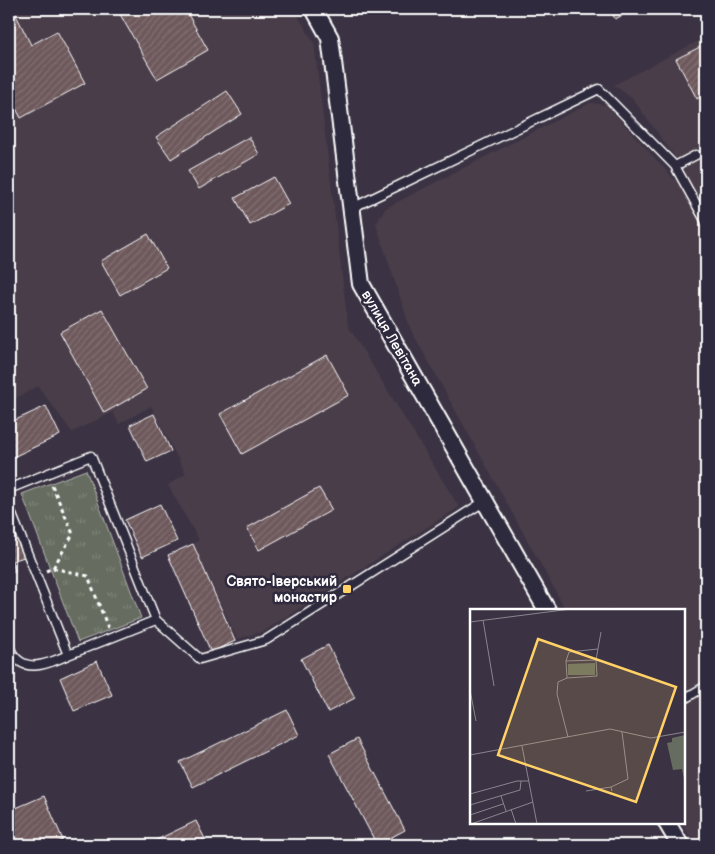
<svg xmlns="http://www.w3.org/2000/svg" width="715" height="854" viewBox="0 0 715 854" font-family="'Balsamiq Sans',sans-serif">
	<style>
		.built { fill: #4a3e4a }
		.grass { fill: url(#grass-tufts); stroke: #b2b6b0 }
		.building { fill: url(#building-hatch); stroke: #fff }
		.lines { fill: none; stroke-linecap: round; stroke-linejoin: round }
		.lane-casing { stroke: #fff; stroke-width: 11 }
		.street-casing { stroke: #fff; stroke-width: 20 }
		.path { stroke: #fff; stroke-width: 3; stroke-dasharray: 4 4; stroke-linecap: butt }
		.lane { stroke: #2f2a3d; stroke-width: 8 }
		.street { stroke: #2f2a3d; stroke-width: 16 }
		.poi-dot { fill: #ffd166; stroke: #2f2a3d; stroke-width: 2 }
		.labels { text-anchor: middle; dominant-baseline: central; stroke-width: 5; stroke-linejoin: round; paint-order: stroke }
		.street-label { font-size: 14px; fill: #fff; stroke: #2f2a3d }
		.poi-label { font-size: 14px; font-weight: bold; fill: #fff; stroke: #2f2a3d; text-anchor: end }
		.inset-road { fill: none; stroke: #89858e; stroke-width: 1 }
		.view { fill: #ffd166; fill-opacity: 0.15; stroke: #ffd166; stroke-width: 2.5 }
		.inset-edge { fill: none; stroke: #fff; stroke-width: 2.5 }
	</style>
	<defs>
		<pattern id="grass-tufts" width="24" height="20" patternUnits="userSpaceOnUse" patternTransform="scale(1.25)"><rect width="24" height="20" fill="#666d60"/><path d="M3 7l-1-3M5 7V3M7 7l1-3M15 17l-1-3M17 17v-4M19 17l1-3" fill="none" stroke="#7d8378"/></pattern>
		<pattern id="building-hatch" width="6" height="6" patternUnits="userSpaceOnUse" patternTransform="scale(1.25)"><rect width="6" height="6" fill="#6d585b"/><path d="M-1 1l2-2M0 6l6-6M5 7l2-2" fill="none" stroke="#837174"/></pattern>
	</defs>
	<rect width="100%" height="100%" fill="#3b3343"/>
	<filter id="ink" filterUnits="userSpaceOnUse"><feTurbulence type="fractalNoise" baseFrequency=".02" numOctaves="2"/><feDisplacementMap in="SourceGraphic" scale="10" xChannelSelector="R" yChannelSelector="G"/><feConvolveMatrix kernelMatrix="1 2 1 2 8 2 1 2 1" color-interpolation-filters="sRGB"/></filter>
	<g filter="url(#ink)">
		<path class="built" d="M9 9H294L314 43 348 326 459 507 264 631 237 639 193 544 199 540 168 485 186 474 151 406 119 424 113 412 72 432 38 386 9 402Z
			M706 37V845H694L682 823H684V610H566L411 330 376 224 386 208 590 103 606 105 675 180 686 172 632 98 614 85Z"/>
		<path class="grass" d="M86 470 141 618 78 642 22 494Z"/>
		<path class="building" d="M13 9 31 45 57 31 85 83 21 118 9 95V11Z
			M117 9H185L208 50 157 79Z
			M610 9H635L615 19Z
			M706 44V94L697 99 676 59Z
			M227 91 242 114 171 159 156 137Z
			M249 137 259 154 199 189 188 171Z
			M274 177 289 204 250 225 235 198Z
			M148 234 167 268 120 295 101 261Z
			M102 309 147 389 104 413 60 332Z
			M327 355 349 395 242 454 220 414Z
			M46 406 60 435 9 459V423Z
			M154 414 171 451 147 462 130 425Z
			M319 488 332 510 259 550 247 528Z
			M160 504 177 541 142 557 125 520Z
			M9 514 24 557 12 561 15 571 9 577Z
			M193 544 235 641 211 652 168 555Z
			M328 645 355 698 328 712 301 659Z
			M97 661 112 695 74 711 60 678Z
			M287 710 299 735 193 787 180 762Z
			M357 739 405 830 377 845 329 754Z
			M44 796 63 840 51 845H9V811Z
			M196 821 208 845H146Z"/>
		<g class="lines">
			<g class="lane-casing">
				<path id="lane" d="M675 166 706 222
					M352 208 599 89 675 166 696 155
					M9 489 91 456 156 620 200 659 266 640 485 501
					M9 507 68 655 156 620
					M9 646C20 676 46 665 68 655
					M684 699 706 686"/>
			</g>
			<g class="street-casing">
				<path id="street" d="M314 9 330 38 361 284 547 610
					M667 823 680 845"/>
			</g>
			<path class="path" d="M53 568 88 576 108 628
				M46 571 53 568 73 534 51 483"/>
			<use href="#lane" class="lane"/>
			<use href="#street" class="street"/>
		</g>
	</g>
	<rect class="poi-dot" x="342" y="584" width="10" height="10" rx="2.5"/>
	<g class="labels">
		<g class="street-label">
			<text transform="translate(392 338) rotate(60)">вулиця Левітана</text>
		</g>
		<g class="poi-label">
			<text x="337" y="581">Свято-Іверський<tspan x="337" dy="16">монастир</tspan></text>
		</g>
	</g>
	<g transform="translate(470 609)">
		<rect width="215" height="215" fill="#3b3343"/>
		<path d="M125 54V66H98V55ZM215 126V175L212 160 203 161 197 134 202 133V129Z" fill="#666d60"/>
		<path class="inset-road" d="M13 11 24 77M0 13 101 0M126 51 131 23M96 52 99 43 128 40M97 69 96 52 126 51 127 67 97 69 88 73 87 85 98 128M0 81 6 112M52 137 67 215M0 146 140 120 181 129 215 123M116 182 141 178M142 182 141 178 158 170 152 123M0 185 47 172H59M31 187 36 202M0 196 50 181 51 172M41 200 46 215M0 206 33 195M1 215 63 193"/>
		<path class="view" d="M68 30 206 78 166 193 28 146Z"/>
		<rect width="215" height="215" class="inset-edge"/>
	</g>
	<rect width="715" height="854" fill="none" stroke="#2f2a3d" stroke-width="30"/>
	<rect x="15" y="15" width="685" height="824" fill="none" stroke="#fff" stroke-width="2" filter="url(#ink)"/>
</svg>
